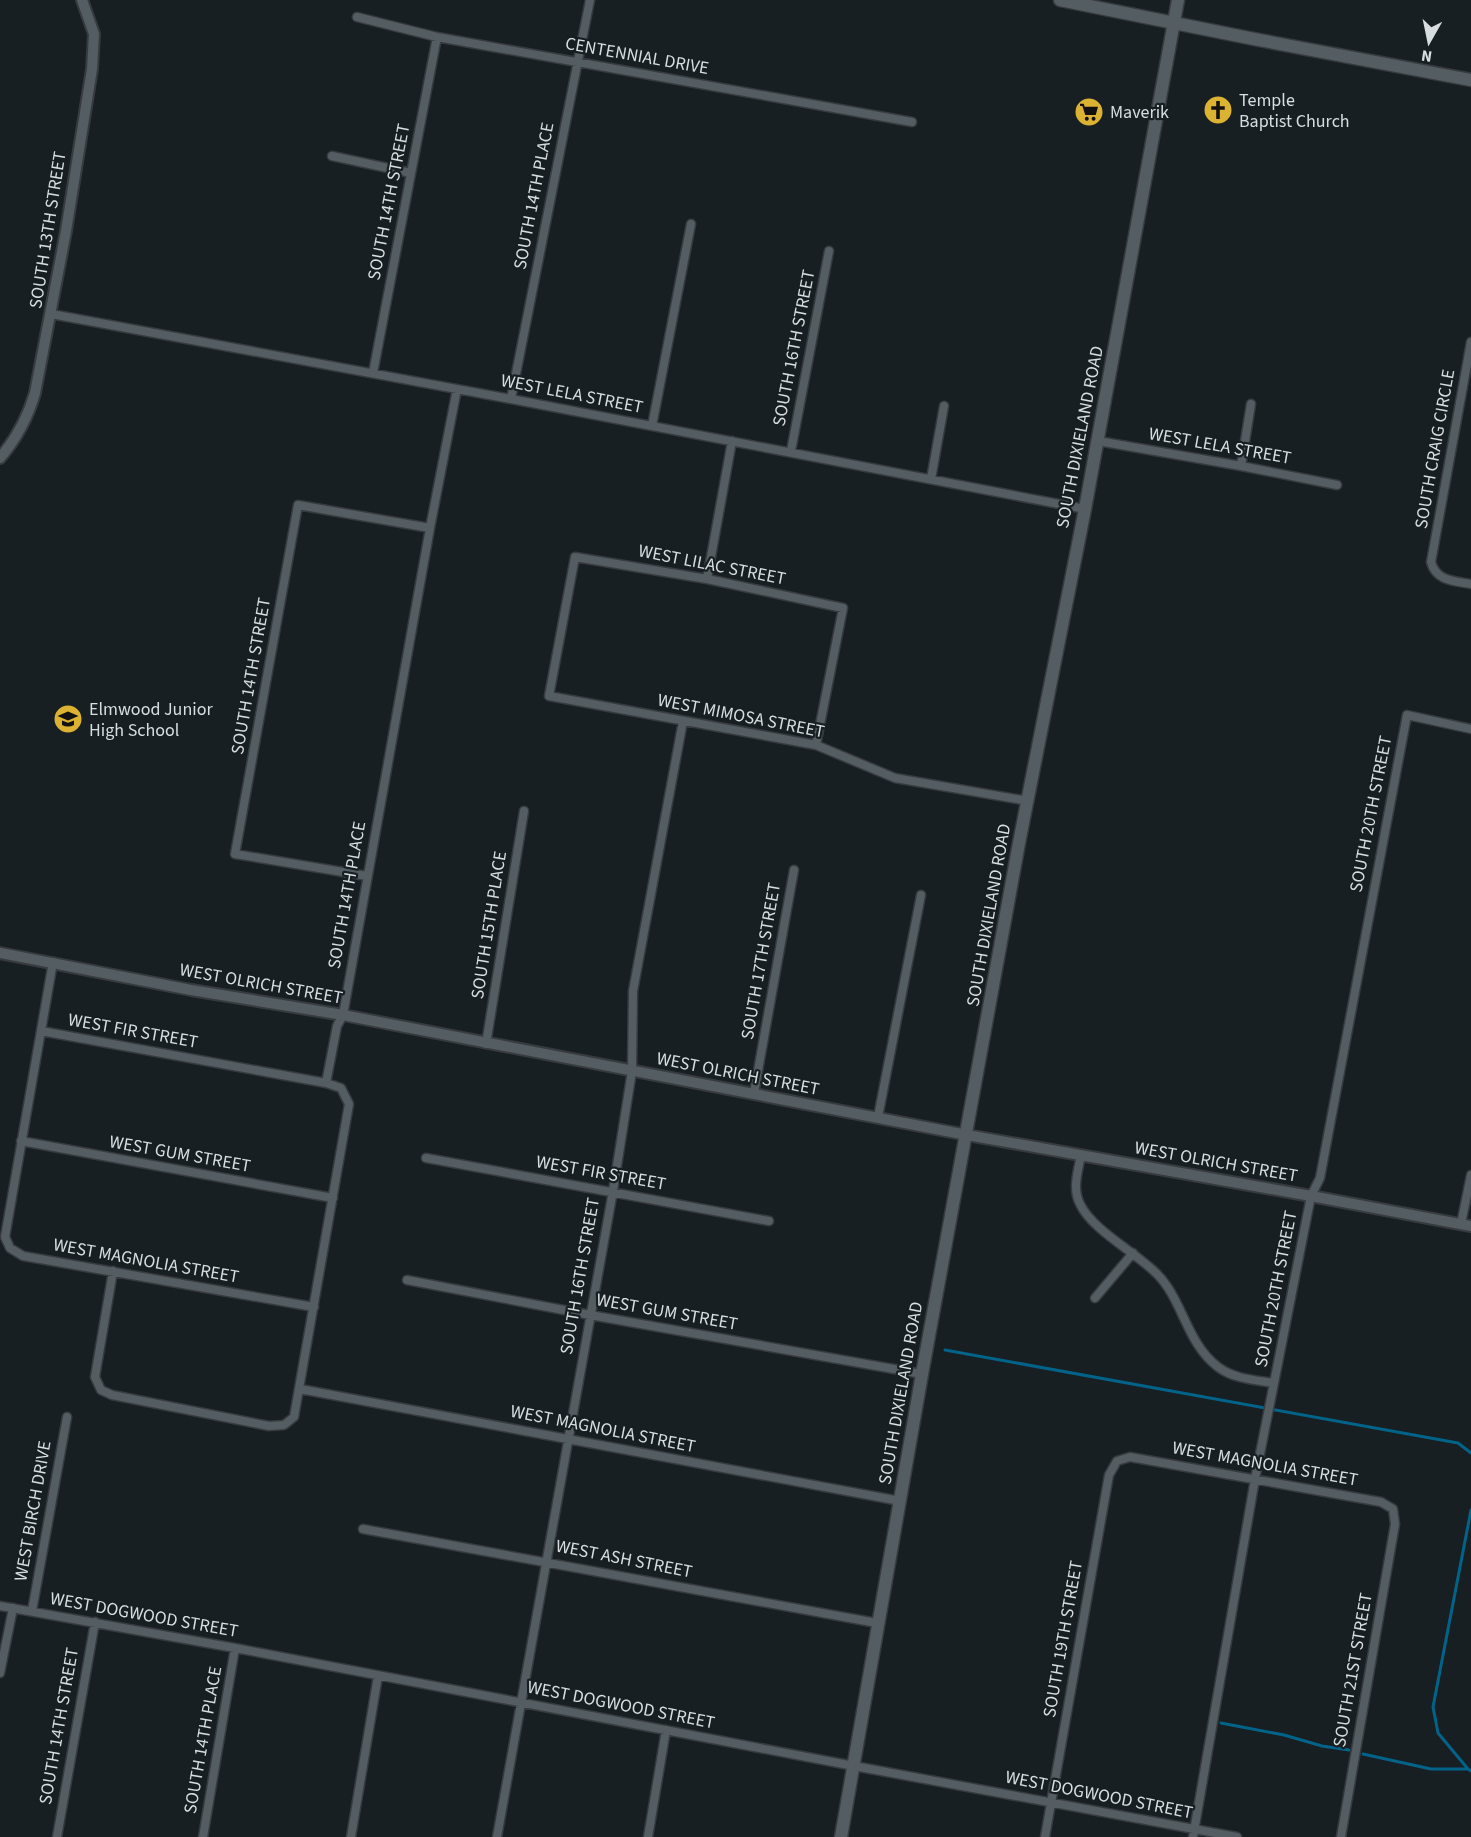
<svg xmlns="http://www.w3.org/2000/svg" width="1471" height="1837" viewBox="0 0 1471 1837" font-family="'Source Sans 3',sans-serif">
	<style>
		.lines { fill: none; stroke-linecap: round; stroke-linejoin: round }
		.stream { stroke: #026389; stroke-width: 3 }
		.minor-casing { stroke: #373b3f; stroke-width: 11 }
		.tertiary-casing { stroke: #373b3f; stroke-width: 14 }
		.secondary-casing { stroke: #373b3f; stroke-width: 15 }
		.minor { stroke: #545d62; stroke-width: 8 }
		.tertiary { stroke: #545d62; stroke-width: 10 }
		.secondary { stroke: #545d62; stroke-width: 12 }
		.labels { text-anchor: middle; dominant-baseline: central; stroke-width: 4.5; stroke-linejoin: round; paint-order: stroke }
		.street-label { font-size: 18px; fill: #d8dde0; stroke: #171f23 }
		.poi-label { font-size: 18px; fill: #d8dde0; stroke: #171f23; text-anchor: start }
	</style>
	<rect width="100%" height="100%" fill="#171f23"/>
	<g class="lines">
		<path class="stream" d="M945 1350 1458 1443 1471 1453
			M1471 1510 1433 1707 1438 1733 1468 1769 1471 1771
			M1221 1723 1284 1735 1322 1746 1349 1750
			M1363 1754 1431 1769H1468"/>
		<g class="minor-casing">
			<path id="minor" d="M357 17 437 37 912 122
				M332 156 411 173
				M51 314 511 399 1085 509
				M1471 342 1431 562C1436 581 1454 581 1471 584
				M373 373 437 37
				M511 399 590 0
				M652 426 691 224
				M1098 441 1241 466 1337 485
				M791 451 829 251
				M1241 466 1251 404
				M931 479 944 406
				M707 579 732 441
				M816 745 843 608 707 579 575 557 549 696 816 745 895 778 1028 801
				M367 876 235 854 298 505 430 528
				M53 962 5 1237 10 1248 23 1256 314 1307
				M41 1031 326 1083
				M486 1044 524 811
				M754 1093 794 870
				M878 1117 921 895
				M21 1141 333 1198
				M1081 1155C1078 1172 1072 1188 1080 1204 1093 1231 1136 1252 1158 1275 1183 1301 1187 1344 1218 1367 1234 1379 1255 1380 1274 1383
				M426 1158 769 1221
				M1461 1224 1471 1175
				M113 1271 95 1377 101 1390 112 1395 269 1426 284 1425 294 1417 349 1104 341 1088 326 1083 337 1026 343 1015 430 528 457 389
				M407 1280 590 1315 922 1374
				M1095 1298 1133 1253
				M300 1389 900 1501
				M363 1529 877 1623
				M0 1606 235 1648 854 1766 1237 1837
				M32 1611 67 1417
				M0 1673 13 1608
				M57 1837 95 1622
				M203 1837 235 1648
				M351 1837 378 1676
				M497 1837 613 1191 632 1071 633 991 683 721
				M648 1837 666 1730
				M1045 1837 1109 1475 1117 1461 1130 1457 1381 1502 1393 1509 1395 1524 1341 1837
				M1193 1837 1255 1479 1311 1196 1320 1178 1407 715 1471 729"/>
		</g>
		<g class="tertiary-casing">
			<path id="tertiary" d="M0 458C17 438 28 417 35 393L66 231 92 69 94 34 82 0
				M0 953 191 990 343 1015 967 1135 1311 1196 1471 1226"/>
		</g>
		<g class="secondary-casing">
			<path id="secondary" d="M1060 0 1254 39 1471 80
				M841 1837 922 1374 1019 843 1085 509 1178 0"/>
		</g>
		<use href="#minor" class="minor"/>
		<use href="#tertiary" class="tertiary"/>
		<use href="#secondary" class="secondary"/>
	</g>
	<defs>
		<g id="church-disc" transform="scale(1.5)"><circle r="9.5" fill="#dcb233" stroke="#171f23"/><path d="M-1.2-6h2.4v3.5h3.3v2.4h-3.3V6h-2.4V-.1h-3.3v-2.4h3.3Z" fill="#111"/></g>
		<g id="supermarket-disc" transform="scale(1.5)"><circle r="9.5" fill="#dcb233" stroke="#171f23"/><path d="M-6-5.5h2.5l.6 2H6L4.5 2H-2.5L-4.4-4H-6ZM-1.5 3.2a1.3 1.3 0 1 0 .1 0ZM3 3.2a1.3 1.3 0 1 0 .1 0Z" fill="#111"/></g>
		<g id="school-disc" transform="scale(1.5)"><circle r="9.5" fill="#dcb233" stroke="#171f23"/><path d="M0-5L7-2L0 1L-7-2ZM-4 1L0 2.5L4 1V4Q0 6-4 4Z" fill="#111"/></g>
	</defs>
	<g fill-rule="evenodd">
		<use href="#church-disc" x="1218" y="110"/>
		<use href="#supermarket-disc" x="1089" y="112"/>
		<use href="#school-disc" x="68" y="719"/>
	</g>
	<g class="labels">
		<g class="street-label">
			<text transform="translate(637 56) rotate(10)">CENTENNIAL DRIVE</text>
			<text transform="translate(534 196) rotate(-79)">SOUTH 14TH PLACE</text>
			<text transform="translate(389 202) rotate(-79)">SOUTH 14TH STREET</text>
			<text transform="translate(48 230) rotate(-81)">SOUTH 13TH STREET</text>
			<text transform="translate(794 348) rotate(-79)">SOUTH 16TH STREET</text>
			<text transform="translate(572 394) rotate(11)">WEST LELA STREET</text>
			<text transform="translate(1080 437) rotate(-79)">SOUTH DIXIELAND ROAD</text>
			<text transform="translate(1220 446) rotate(10)">WEST LELA STREET</text>
			<text transform="translate(1435 449) rotate(-80)">SOUTH CRAIG CIRCLE</text>
			<text transform="translate(712 565) rotate(11)">WEST LILAC STREET</text>
			<text transform="translate(251 676) rotate(-80)">SOUTH 14TH STREET</text>
			<text transform="translate(741 716) rotate(11)">WEST MIMOSA STREET</text>
			<text transform="translate(1371 814) rotate(-79)">SOUTH 20TH STREET</text>
			<text transform="translate(347 895) rotate(-80)">SOUTH 14TH PLACE</text>
			<text transform="translate(989 915) rotate(-80)">SOUTH DIXIELAND ROAD</text>
			<text transform="translate(489 925) rotate(-81)">SOUTH 15TH PLACE</text>
			<text transform="translate(761 961) rotate(-80)">SOUTH 17TH STREET</text>
			<text transform="translate(261 984) rotate(10)">WEST OLRICH STREET</text>
			<text transform="translate(133 1031) rotate(10)">WEST FIR STREET</text>
			<text transform="translate(738 1074) rotate(11)">WEST OLRICH STREET</text>
			<text transform="translate(180 1154) rotate(10)">WEST GUM STREET</text>
			<text transform="translate(1216 1162) rotate(10)">WEST OLRICH STREET</text>
			<text transform="translate(601 1173) rotate(10)">WEST FIR STREET</text>
			<text transform="translate(146 1261) rotate(10)">WEST MAGNOLIA STREET</text>
			<text transform="translate(580 1276) rotate(-80)">SOUTH 16TH STREET</text>
			<text transform="translate(1276 1289) rotate(-79)">SOUTH 20TH STREET</text>
			<text transform="translate(667 1312) rotate(10)">WEST GUM STREET</text>
			<text transform="translate(901 1393) rotate(-80)">SOUTH DIXIELAND ROAD</text>
			<text transform="translate(603 1429) rotate(11)">WEST MAGNOLIA STREET</text>
			<text transform="translate(1265 1464) rotate(10)">WEST MAGNOLIA STREET</text>
			<text transform="translate(33 1511) rotate(-80)">WEST BIRCH DRIVE</text>
			<text transform="translate(624 1559) rotate(11)">WEST ASH STREET</text>
			<text transform="translate(144 1615) rotate(10)">WEST DOGWOOD STREET</text>
			<text transform="translate(1063 1639) rotate(-80)">SOUTH 19TH STREET</text>
			<text transform="translate(1353 1670) rotate(-80)">SOUTH 21ST STREET</text>
			<text transform="translate(621 1705) rotate(11)">WEST DOGWOOD STREET</text>
			<text transform="translate(59 1726) rotate(-80)">SOUTH 14TH STREET</text>
			<text transform="translate(203 1740) rotate(-80)">SOUTH 14TH PLACE</text>
			<text transform="translate(1099 1795) rotate(11)">WEST DOGWOOD STREET</text>
		</g>
		<g class="poi-label">
			<text x="1239" y="100">Temple<tspan x="1239" dy="21">Baptist Church</tspan></text>
			<text x="1110" y="112">Maverik</text>
			<text x="89" y="709">Elmwood Junior<tspan x="89" dy="21">High School</tspan></text>
		</g>
	</g>
	<g transform="translate(1429 42) rotate(189)" stroke="#171f23" stroke-width="4.5" paint-order="stroke">
	<path d="M0-4.5L10 22L0 15L-10 22Z" fill="#d8dde0"/>
	<text y="-9" font-size="16" font-weight="bold" text-anchor="middle" fill="#d8dde0">N</text>
	</g>
</svg>
